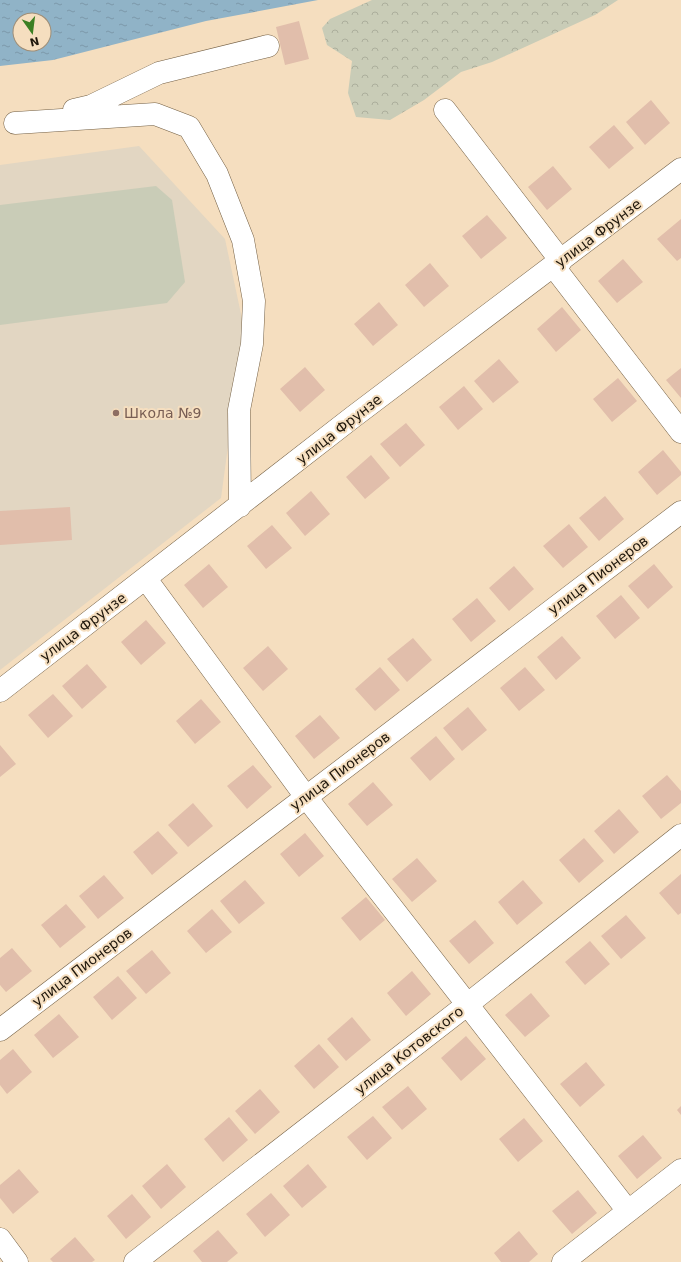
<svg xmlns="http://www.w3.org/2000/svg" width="681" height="1262" viewBox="0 0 681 1262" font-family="'DejaVu Sans',sans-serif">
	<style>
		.education { fill: #e2d6c2 }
		.park { fill: url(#park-crowns) }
		.garden { fill: #c9ccb7 }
		.water { fill: url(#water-ripples); fill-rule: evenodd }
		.building { fill: #e1beab }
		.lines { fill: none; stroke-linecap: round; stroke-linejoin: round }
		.minor-casing { stroke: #746045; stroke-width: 23 }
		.minor { stroke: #fff; stroke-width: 22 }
		.education-dot { fill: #8d6e63; stroke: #f5debf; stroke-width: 1.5 }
		.labels { text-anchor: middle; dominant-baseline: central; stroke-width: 4; stroke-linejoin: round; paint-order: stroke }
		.street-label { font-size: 14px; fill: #1e160b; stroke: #f5debf }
		.education-label { font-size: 14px; fill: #785e54; stroke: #f5debf; text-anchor: start }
	</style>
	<defs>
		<pattern id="park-crowns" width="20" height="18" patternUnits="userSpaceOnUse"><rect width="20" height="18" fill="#c9ccb7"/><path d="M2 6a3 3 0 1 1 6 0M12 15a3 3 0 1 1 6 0" fill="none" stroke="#acae9c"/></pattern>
		<pattern id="water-ripples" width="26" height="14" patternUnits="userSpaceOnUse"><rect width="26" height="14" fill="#90b3c7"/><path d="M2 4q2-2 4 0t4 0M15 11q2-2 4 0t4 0" fill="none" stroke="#7c99aa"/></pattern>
	</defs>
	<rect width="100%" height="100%" fill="#f5debf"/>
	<path class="education" d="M139 146 225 239 244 328 221 498 0 670V165Z"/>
	<path class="park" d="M372 0H618L595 15 492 62 461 72 424 100 390 120 356 117 348 93 352 61 327 45 322 28 330 19Z"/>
	<path class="garden" d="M156 186 172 200 185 282 167 303 0 325V205Z"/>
	<path class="water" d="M0 0H318L206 21 53 60 0 66ZM20 20H44V44H20Z"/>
	<path class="building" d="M299 21 309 59 285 65 276 27Z
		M651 100 670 123 645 145 626 122Z
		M614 125 634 148 609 169 589 147Z
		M553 166 572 189 547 210 528 187Z
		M487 215 507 238 481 259 462 236Z
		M681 219V258L677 261 657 239Z
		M623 259 643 282 617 303 598 281Z
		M430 263 449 286 424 307 405 285Z
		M379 302 398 325 373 346 354 324Z
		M562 307 581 330 556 352 537 329Z
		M499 359 519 382 493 403 474 381Z
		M305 367 325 390 300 412 280 389Z
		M681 368V398L666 380Z
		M618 378 637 401 612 422 593 399Z
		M464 386 483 409 458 430 439 407Z
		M406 423 425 445 400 467 380 444Z
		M663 450 681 472V475L657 495 638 472Z
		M371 455 390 478 365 499 346 477Z
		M311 491 330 514 305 536 286 513Z
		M605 496 624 519 599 541 579 518Z
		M70 507 72 540 0 545V511Z
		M569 524 588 547 563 568 543 546Z
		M272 525 292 548 266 569 247 546Z
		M209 564 228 587 203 608 184 585Z
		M654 564 673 587 648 609 628 586Z
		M514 566 534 589 509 611 489 588Z
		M621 595 640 618 615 639 596 616Z
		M477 598 496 621 471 642 452 619Z
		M146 620 166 643 141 665 121 642Z
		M562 636 581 658 556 680 537 657Z
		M413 638 432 660 407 682 387 659Z
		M268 646 288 669 263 691 243 668Z
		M87 664 107 687 82 709 62 686Z
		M380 667 400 690 375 711 355 689Z
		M525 667 545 690 519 711 500 688Z
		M53 694 73 716 48 738 28 715Z
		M201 699 221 722 195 744 176 721Z
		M468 707 487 730 462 751 443 728Z
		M320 715 340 738 314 759 295 736Z
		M436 736 455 759 430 781 410 758Z
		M0 745 16 764 0 777Z
		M253 765 272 787 247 809 227 786Z
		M667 775 681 791V803L661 819 642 796Z
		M373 782 393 805 367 826 348 804Z
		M193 803 213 826 188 847 168 825Z
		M619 809 639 832 614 854 594 831Z
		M158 831 178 853 152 875 133 852Z
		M305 833 324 856 299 877 280 854Z
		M584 838 604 861 579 883 559 860Z
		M417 858 437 881 412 902 392 879Z
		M681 874V913L678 915 659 893Z
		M104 875 124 898 98 919 79 896Z
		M245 880 265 903 239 924 220 901Z
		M523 880 543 903 517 925 498 902Z
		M366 897 385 920 360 941 341 918Z
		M66 904 86 927 60 948 41 925Z
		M212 909 232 932 206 953 187 931Z
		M626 915 646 938 621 959 601 936Z
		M475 920 494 943 469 964 449 941Z
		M590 941 610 964 585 985 565 962Z
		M12 948 32 971 6 992 0 985V958Z
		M152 950 171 973 146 994 126 971Z
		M412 971 431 994 406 1016 387 993Z
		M118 976 137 998 112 1020 93 997Z
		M531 993 550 1016 525 1037 505 1015Z
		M59 1014 79 1037 53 1058 34 1035Z
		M352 1017 371 1040 346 1061 327 1039Z
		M466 1036 486 1059 461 1081 441 1058Z
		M319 1044 339 1067 314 1089 294 1066Z
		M13 1049 32 1072 7 1094 0 1085V1060Z
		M586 1062 605 1085 580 1107 560 1084Z
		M408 1086 427 1109 402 1130 382 1107Z
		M260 1089 280 1112 255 1134 235 1111Z
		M681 1106V1115L677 1110Z
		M373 1116 392 1138 367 1160 347 1137Z
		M229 1117 248 1140 223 1162 204 1139Z
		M524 1118 543 1141 518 1162 499 1139Z
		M643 1135 662 1158 637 1179 618 1156Z
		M167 1164 186 1187 161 1209 142 1186Z
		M308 1164 327 1187 302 1208 283 1186Z
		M19 1169 39 1192 13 1214 0 1198V1185Z
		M578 1190 597 1213 572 1234 552 1211Z
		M271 1193 290 1215 265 1237 246 1214Z
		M132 1194 151 1217 126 1239 107 1216Z
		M218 1230 238 1253 227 1262H202L193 1251Z
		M519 1231 538 1254 529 1262H501L494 1253Z
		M75 1237 95 1260 92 1262H53L50 1259Z"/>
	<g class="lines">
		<g class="minor-casing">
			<path id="minor" d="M74 110 91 106 159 73 268 46
				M445 110 561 261
				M15 123 155 114 189 127 217 174 243 240 254 301 252 344 239 410 240 506
				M554 267 681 432
				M146 579 306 797 628 1211
				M0 691 353 417 681 169
				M0 1030 681 512
				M0 1239 17 1262
				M135 1262 468 1004 681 835
				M563 1262 681 1170"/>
		</g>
		<use href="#minor" class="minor"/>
	</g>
	<circle class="education-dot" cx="116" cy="413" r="4"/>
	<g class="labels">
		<g class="street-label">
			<text transform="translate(598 233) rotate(-37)">улица Фрунзе</text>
			<text transform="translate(339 429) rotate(-38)">улица Фрунзе</text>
			<text transform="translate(598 575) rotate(-37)">улица Пионеров</text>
			<text transform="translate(83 627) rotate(-37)">улица Фрунзе</text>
			<text transform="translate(340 771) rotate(-37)">улица Пионеров</text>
			<text transform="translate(82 967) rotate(-37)">улица Пионеров</text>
			<text transform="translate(409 1050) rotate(-38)">улица Котовского</text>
		</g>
		<g class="education-label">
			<text x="124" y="413">Школа №9</text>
		</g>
	</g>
	<g transform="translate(32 32) rotate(166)"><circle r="19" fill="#f5debf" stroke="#9f8e77"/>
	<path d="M0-3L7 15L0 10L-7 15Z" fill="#3b7f23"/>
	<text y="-6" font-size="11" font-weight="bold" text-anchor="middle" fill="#1e160b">N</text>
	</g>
</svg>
